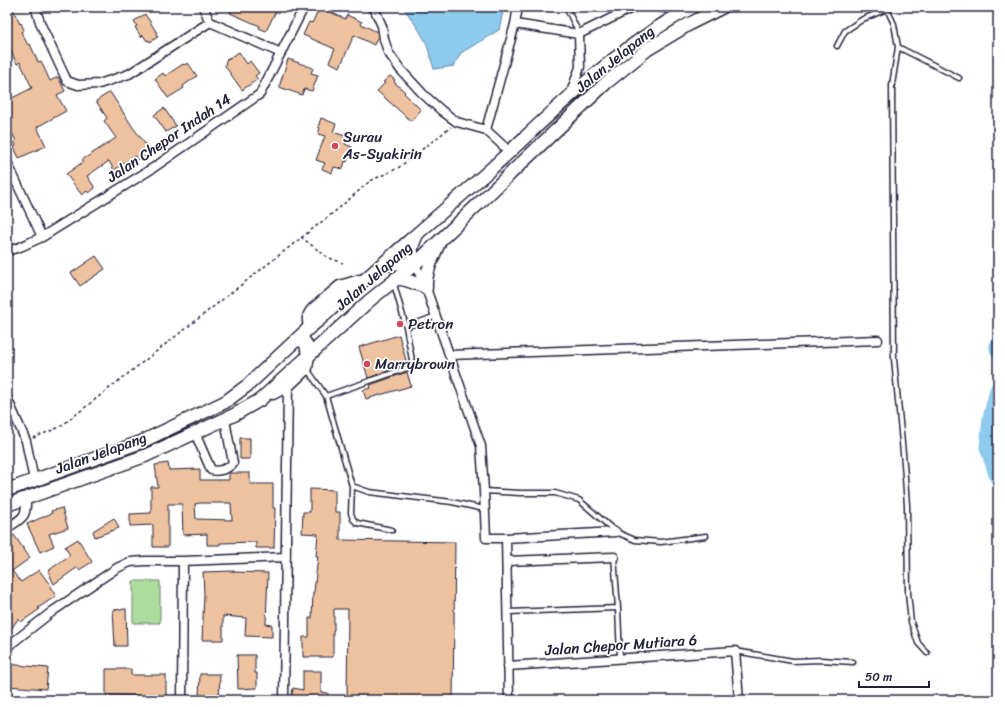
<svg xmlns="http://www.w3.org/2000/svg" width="1005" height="707" viewBox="0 0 1005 707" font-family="Sriracha,sans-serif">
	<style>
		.green { fill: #addd9d; stroke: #68806c }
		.water { fill: #8ecaee; stroke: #6387a6 }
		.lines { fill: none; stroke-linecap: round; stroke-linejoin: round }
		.river { stroke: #8ecaee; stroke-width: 17 }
		.building { fill: #efc29f; stroke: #22223b; fill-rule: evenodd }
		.service-casing { stroke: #22223b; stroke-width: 7 }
		.minor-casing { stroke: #22223b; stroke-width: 11 }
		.primary-casing { stroke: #22223b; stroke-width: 15 }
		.path { stroke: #22223b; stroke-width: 1.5; stroke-dasharray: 3 3; stroke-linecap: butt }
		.service { stroke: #fff; stroke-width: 4 }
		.minor { stroke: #fff; stroke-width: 8 }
		.primary { stroke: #fff; stroke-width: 12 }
		.poi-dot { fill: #d1495b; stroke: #fff; stroke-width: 1.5 }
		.labels { text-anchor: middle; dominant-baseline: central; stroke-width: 3.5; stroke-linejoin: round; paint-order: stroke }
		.street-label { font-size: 15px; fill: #22223b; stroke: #fff }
		.poi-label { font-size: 15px; fill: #22223b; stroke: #fff; text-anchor: start }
	</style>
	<rect width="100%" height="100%" fill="#fff"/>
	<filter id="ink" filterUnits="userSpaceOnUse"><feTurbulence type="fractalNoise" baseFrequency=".025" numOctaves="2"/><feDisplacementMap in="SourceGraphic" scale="8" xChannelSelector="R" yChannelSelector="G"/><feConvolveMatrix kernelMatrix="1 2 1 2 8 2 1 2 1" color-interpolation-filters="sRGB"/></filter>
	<g filter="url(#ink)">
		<path class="green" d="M133 581H160V623H133Z"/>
		<path class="water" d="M403 7H504L499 30 461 53 454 66 434 69 426 42 419 30Z"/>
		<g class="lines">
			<path class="river" d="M998 346V349
				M998 390 991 418 988 447 998 477"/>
		</g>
		<path class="building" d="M7 7H12L20 24 21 23 24 30 21 32 28 45 30 44 38 62 41 61 50 81 58 77 65 91 57 95 66 111 37 127 46 146 19 158 14 147 16 146 14 142 16 141 7 123V101L10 99 32 88 20 62 17 64 7 42Z
			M233 7H272L277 9 266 31 259 28 260 26 230 13Z
			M320 7 345 19 347 15 362 22 361 24 377 32 378 36 374 45 354 35 340 67 329 62 335 49 303 35 309 22 312 23Z
			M145 14 157 33 156 34 158 37 150 42 149 40 147 41 143 35 141 37 135 27 137 26 134 21Z
			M239 52 247 64 250 61 259 73 255 76 258 79 242 90 225 66 226 60Z
			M288 59 313 68 311 73 318 75 312 91 304 89 302 95 279 87Z
			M188 63 197 76 183 86 184 88 168 98 155 79 163 73 165 76 183 64 184 65Z
			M390 76 395 80 394 82 405 92 404 93 421 110 411 121 377 91 385 83 383 82Z
			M110 92 132 126 148 148 145 150 148 154 138 160 135 156 114 170 109 161 87 176 95 188 89 193 87 191 82 195 66 174 83 162 82 160 116 138 104 121 107 118 96 101Z
			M164 108 176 126 166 132 154 115Z
			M321 118 336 124 333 132 348 137 345 144 352 147 347 162 345 161 343 169 334 167 332 173 322 169 325 163 316 160 325 136 318 134 320 128 318 127Z
			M96 256 105 269 80 286 71 273Z
			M399 335 407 364 368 378 359 347Z
			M407 372 411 386 366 399 363 390 371 388 370 385Z
			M240 438H250V459H240Z
			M168 463 169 470 200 469V480H229V473H250V484H273V508H275L274 548H256V542L220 543V545H207V534L183 535 182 504H168V547H153V525L130 526V514L151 513V487H158L155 465ZM200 503H231L232 520 196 519 195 504Z
			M310 489 335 490V512H340V540L455 542 453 700H347L348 609H334V630H333V657H303V637H309V618H312L313 592H314L318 556H316L318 534 302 533 303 512H310Z
			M62 508 68 528 49 534 54 546 40 552 27 524 52 513 51 511Z
			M114 518 119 528 95 537 93 531Z
			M14 535 30 558 12 571 21 582 39 570 51 586 50 587 56 596 38 608 40 609 21 622 18 619 7 635V540Z
			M78 539 92 562 79 570 78 567 54 584 48 571 70 555 65 547Z
			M234 571V572L268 573 266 624 272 625V637L245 636 246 618 223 616V640H202L204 594 203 572Z
			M126 609 127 646H115L113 610Z
			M237 655H255V673H257V688L238 689Z
			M7 664 48 668 46 689 7 686Z
			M106 669H131V675H166V696L106 695Z
			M303 671H321V692L328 693 327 700H291L293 688 303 690Z
			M200 674H220L219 700H203V695H199Z"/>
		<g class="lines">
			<g class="service-casing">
				<path id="service" d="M566 7 579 33
					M886 7 894 24 898 47 892 85 894 359 904 464 907 505 908 593 911 622 918 643 927 653
					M837 46 845 31 863 19 887 9
					M898 47 959 78
					M406 327 436 316
					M307 369 326 396 352 486 369 492 452 502 484 509
					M326 396 413 366 406 327 394 284
					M352 486 351 513 353 519 357 523 392 530
					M484 491 520 493H555L579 500 616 532 635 540 661 542 706 536
					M614 557 618 608 620 658
					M508 612 618 608
					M735 651 793 661 821 660 853 662"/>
			</g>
			<g class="minor-casing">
				<path id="minor" d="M35 7 41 25 67 81 78 85 99 84 129 74 210 22
					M203 7 210 22 281 53
					M371 7 374 8 382 26 384 39 388 52 400 69 423 94 442 111 457 122 486 130 510 152
					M659 7 665 8 671 7
					M515 24 579 34 634 7
					M570 95 580 67 579 34
					M486 130 515 24 518 7
					M7 162 42 237
					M7 251 20 247 42 237 153 168 260 94 304 7
					M415 264 426 288 481 446 484 491 486 538H506L616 532
					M449 355 878 340
					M7 398 26 441 34 480
					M195 433 211 470C219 472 228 469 233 463L225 420
					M7 528C23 518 27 517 26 498
					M506 538 509 700
					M507 561 614 557
					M7 647 53 611 117 568 130 562 145 561H183L286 557
					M508 666 735 651 739 700
					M182 700 183 561
					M284 700 288 385"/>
			</g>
			<g class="primary-casing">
				<path id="primary" d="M381 265 400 263 415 264C410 251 411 247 417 235
					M396 278 406 280 426 287
					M426 288C425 273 433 257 439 243
					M310 327C308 319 308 316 313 310L340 287 360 281
					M273 393 288 385 306 368 308 356 306 344 304 341 297 340
					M7 490 141 442 225 402 248 385 310 327 319 320C376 269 435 219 492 168 541 123 589 75 644 37 659 26 676 16 693 7
					M7 505 145 456 234 415 260 400 370 300 415 264 606 83 648 49 691 23 723 7"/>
			</g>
			<path class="path" d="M301 237 327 257 343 263
				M33 438 60 427 338 209 370 181 398 168 451 127"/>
			<use href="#service" class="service"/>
			<use href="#minor" class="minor"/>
			<use href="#primary" class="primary"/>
		</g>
	</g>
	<g class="poi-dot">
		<circle cx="335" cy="146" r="4"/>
		<circle cx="400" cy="324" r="4"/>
		<circle cx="367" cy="364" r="4"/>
	</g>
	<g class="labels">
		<g class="street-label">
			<text transform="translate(615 59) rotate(-39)">Jalan Jelapang</text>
			<text transform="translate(169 138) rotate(-34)">Jalan Chepor Indah 14</text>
			<text transform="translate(374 276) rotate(-41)">Jalan Jelapang</text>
			<text transform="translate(101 453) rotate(-20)">Jalan Jelapang</text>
			<text transform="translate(621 645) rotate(-4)">Jalan Chepor Mutiara 6</text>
		</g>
		<g class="poi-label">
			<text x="343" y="137">Surau<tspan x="343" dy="17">As-Syakirin</tspan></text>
			<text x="408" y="324">Petron</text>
			<text x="375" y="364">Marrybrown</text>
		</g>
	</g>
	<rect width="1005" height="707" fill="none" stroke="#fff" stroke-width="24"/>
	<rect x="12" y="12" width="981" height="683" fill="none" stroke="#22223b" stroke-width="1.5" filter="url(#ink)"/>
	<path d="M859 681v6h70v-6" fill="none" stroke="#22223b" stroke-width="2"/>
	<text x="865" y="681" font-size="12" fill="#22223b" stroke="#ffffff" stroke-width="3" paint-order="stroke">50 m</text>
</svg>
